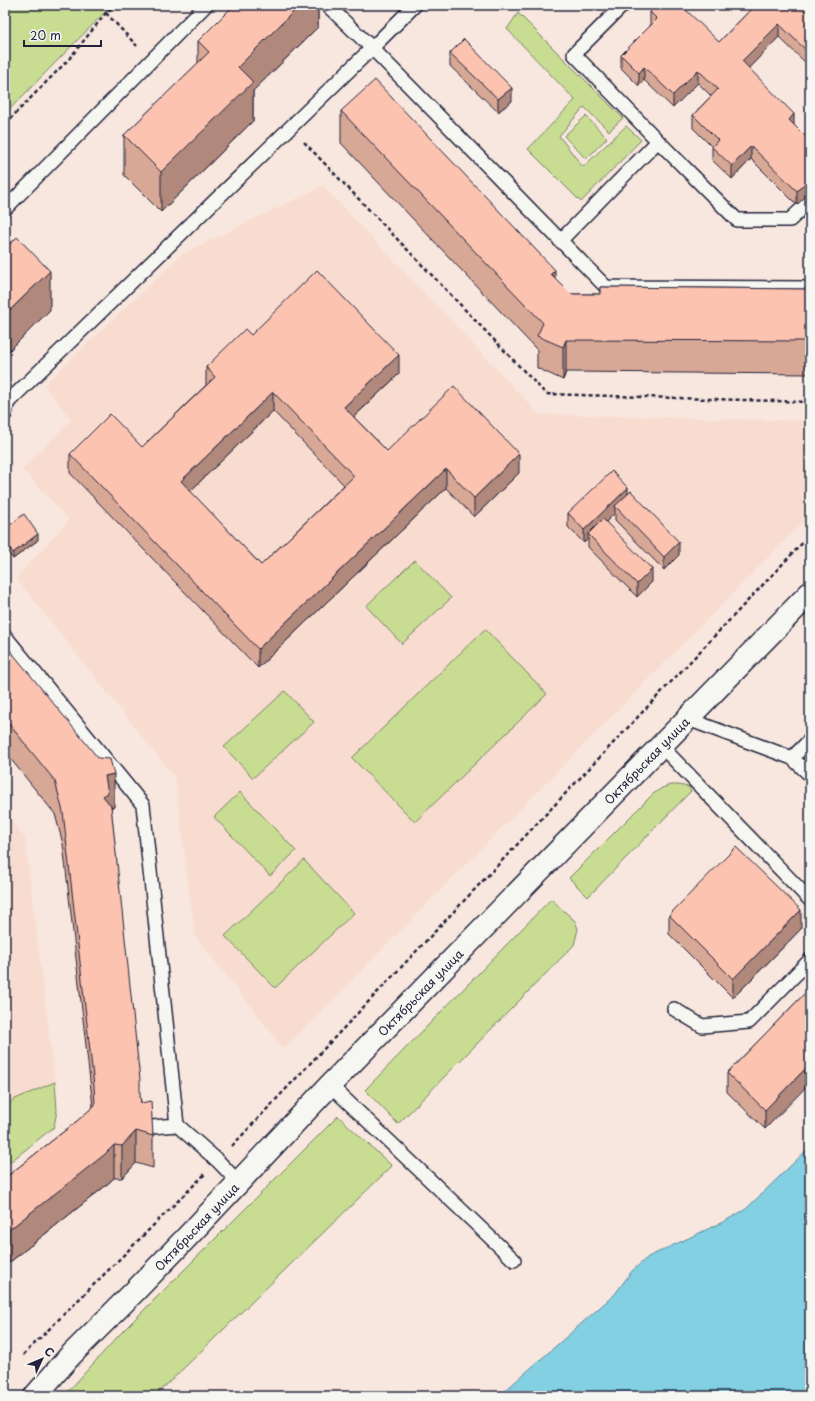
<svg xmlns="http://www.w3.org/2000/svg" width="815" height="1401" viewBox="0 0 815 1401" font-family="'Playpen Sans',sans-serif">
	<style>
		.built { fill: #f9dcd0 }
		.green { fill: #c8dd92; stroke: #758066 }
		.water { fill: #83d0e3; stroke: #5c8aa0 }
		.lines { fill: none; stroke-linecap: round; stroke-linejoin: round }
		.service-casing { stroke: #22223b; stroke-width: 16 }
		.secondary-casing { stroke: #22223b; stroke-width: 25 }
		.path { stroke: #22223b; stroke-width: 2.5; stroke-dasharray: 4 3; stroke-linecap: butt }
		.service { stroke: #f6f6f2; stroke-width: 13 }
		.secondary { stroke: #f6f6f2; stroke-width: 22 }
		.wall { fill: #d8a897; stroke: #22223b; fill-rule: evenodd }
		.shaded-wall { fill: #b0887b; stroke: #22223b }
		.building { fill: #fbc3b0; stroke: #22223b; fill-rule: evenodd }
		.labels { text-anchor: middle; dominant-baseline: central; stroke-width: 3; stroke-linejoin: round; paint-order: stroke }
		.street-label { font-size: 12px; fill: #22223b; stroke: #f6f6f2 }
	</style>
	<rect width="100%" height="100%" fill="#f8e7de"/>
	<filter id="ink" filterUnits="userSpaceOnUse"><feTurbulence type="fractalNoise" baseFrequency=".025" numOctaves="2"/><feDisplacementMap in="SourceGraphic" scale="8" xChannelSelector="R" yChannelSelector="G"/><feConvolveMatrix kernelMatrix="1 2 1 2 8 2 1 2 1" color-interpolation-filters="sRGB"/></filter>
	<g filter="url(#ink)">
		<path class="built" d="M323 186 539 414 810 421V515L284 1049 195 936 175 778 16 578 69 520 22 469 71 420 44 385 182 254Z
			M5 813 25 838 55 1082 13 1100 5 1107Z"/>
		<path class="green" d="M5 5H112L5 114Z
			M518 13 623 118 609 131 584 107 559 136 583 167 626 126 641 140 581 202 528 149 575 100 507 29Z
			M586 116 607 138 586 159 564 136Z
			M415 560 451 598 402 644 366 606Z
			M485 629 547 694 415 822 352 758Z
			M285 691 314 722 253 778 224 747Z
			M670 785H678L689 787 691 791 588 897 569 878 653 794 662 788Z
			M240 792 296 851 270 876 214 817Z
			M304 860 354 913 275 988 225 936Z
			M551 899 575 921 578 929 574 945 398 1124 365 1090Z
			M55 1082 57 1110 54 1127 5 1166V1107L13 1100Z
			M338 1116 392 1166 155 1396H64L121 1333Z"/>
		<path class="water" d="M810 1147V1396H499L615 1294 632 1271 648 1257 725 1221 746 1209Z"/>
		<g class="lines">
			<g class="service-casing">
				<path id="service" d="M415 5 372 48 606 287 810 288
					M623 5 574 54 658 141 737 220H790L810 201
					M5 209 206 5
					M560 241 658 141
					M5 414 8 402 372 48 327 5
					M5 636 143 805 177 1125 218 1161 239 1183
					M688 719 792 758 810 740
					M661 746 810 900
					M792 758 810 775
					M674 1009 702 1026 749 1022 810 960
					M330 1085 514 1260
					M140 1128 177 1125"/>
			</g>
			<g class="secondary-casing">
				<g id="secondary">
					<path id="s1" d="M35 1396 70 1356 136 1290 189 1235 330 1085 810 593"/>
				</g>
			</g>
			<path class="path" d="M106 13 137 46
				M5 124 69 59 106 13 114 5
				M304 142 546 394 810 402
				M232 1146 810 535
				M23 1355 205 1174"/>
			<use href="#service" class="service"/>
			<use href="#secondary" class="secondary"/>
		</g>
		<path class="wall" d="M318 5V27L253 91V121L161 212 124 175V135L198 63V41Z
			M744 5H810V67L779 37 748 68 794 125 810 141V192L797 205 751 159 732 179 712 160V147L693 128V115L711 96 698 83 673 108 644 80 639 86 621 68V55L650 26V12L719 42 750 10Z
			M450 53 512 101 498 112 450 66Z
			M341 111 555 279 571 294H600V287L810 289V374L566 372 563 380 537 368V350L341 143Z
			M251 335 399 374 354 417 387 451 519 473 474 517 446 488 258 668 70 473V454L142 447 206 385V367ZM273 411 344 485 261 565 190 491Z
			M628 494 679 555 664 570 615 520V513L606 522 652 582 637 597 588 547V539L584 543 568 527V513Z
			M5 529 38 540 13 559 5 548Z
			M5 644 114 807H111L140 1098 153 1136V1168L136 1163 122 1178H114L104 1187 5 1266V1178L77 1121 93 1107 63 844 55 814 5 752Z
			M669 915 801 929 733 998 669 934Z
			M810 988 765 1129 727 1092V1073Z"/>
		<path class="shaded-wall" d="M300 5H318V27L253 91V121L161 212V172L238 67Z
			M779 24V37L742 75V61Z
			M644 67V80L639 86V73Z
			M698 70V83L673 108V95Z
			M512 88V101L498 112V99Z
			M794 114V127L789 120Z
			M751 146V159L732 179V166Z
			M810 178V192L797 205V191Z
			M555 270V302L551 274Z
			M50 271V310L5 355V315Z
			M566 340V372L563 380V347Z
			M399 355V374L344 426V407Z
			M273 392V411L181 500V481Z
			M519 454V473L474 517V498Z
			M446 469V488L258 668V649Z
			M628 488V501L615 506V513L591 537 588 534V539L584 543V530Z
			M38 534V540L13 559V553Z
			M679 542V555L664 570V557Z
			M652 569V582L637 597V584Z
			M114 774V807L108 808 103 796 105 776Z
			M801 910V929L733 998V979Z
			M810 1064V1083L765 1129V1110Z
			M136 1131V1163L122 1178V1146Z
			M114 1145V1178L104 1187 5 1266V1233Z"/>
		<path class="building" d="M234 5H300L238 67 253 82 161 172 124 135 209 52 198 41Z
			M657 5H681L719 42 755 5H810V54L779 24 742 61 794 114 789 120 810 141V178L797 191 751 146 732 166 712 147 718 140 693 115 718 89 698 70 673 95 644 67 639 73 621 55 657 19 650 12Z
			M464 39 512 88 498 99 450 53Z
			M375 80 555 270 551 274 571 294H600V287L810 289V341L566 340 563 347 537 336 543 323 341 111Z
			M17 237 50 271 5 315V249Z
			M317 270 399 355 344 407 387 451 454 386 519 454 474 498 446 469 258 649 70 454 110 414 142 447 215 377 206 367 245 329 251 335ZM273 392 354 476 261 565 181 481Z
			M612 471 628 488 584 530 568 513Z
			M631 491 679 542 664 557 615 506Z
			M24 514 38 534 13 553 5 541V529Z
			M603 519 652 569 637 584 588 534Z
			M5 644 98 758 110 759 114 774 105 776 108 793 103 796 111 806 140 1080V1096L141 1103 151 1101 153 1136 136 1131 122 1146 114 1145 104 1155 5 1233V1178L77 1121 95 1105 94 1086 63 812 55 781 5 719Z
			M736 847 801 910 733 979 669 915Z
			M810 988V1064L765 1110 727 1073Z"/>
	</g>
	<g class="labels">
		<g class="street-label">
			<text stroke="none"><textPath href="#s1" startOffset="882">Октябрьская улица</textPath></text>
			<text stroke="none"><textPath href="#s1" startOffset="558">Октябрьская улица</textPath></text>
			<text stroke="none"><textPath href="#s1" startOffset="234">Октябрьская улица</textPath></text>
		</g>
	</g>
	<rect width="815" height="1401" fill="none" stroke="#f6f6f2" stroke-width="20"/>
	<rect x="10" y="10" width="795" height="1381" fill="none" stroke="#22223b" stroke-width="1.5" filter="url(#ink)"/>
	<g transform="translate(42 1359) rotate(46)" stroke="#f6f6f2" stroke-width="3" paint-order="stroke">
	<path d="M0-3L7 15L0 10L-7 15Z" fill="#22223b"/>
	<text y="-6" font-size="11" font-weight="bold" text-anchor="middle" fill="#22223b">С</text>
	</g>
	<path d="M24 40v6h77v-6" fill="none" stroke="#22223b" stroke-width="2"/>
	<text x="30" y="40" font-size="12" fill="#22223b" stroke="#f6f6f2" stroke-width="3" paint-order="stroke">20 m</text>
</svg>
